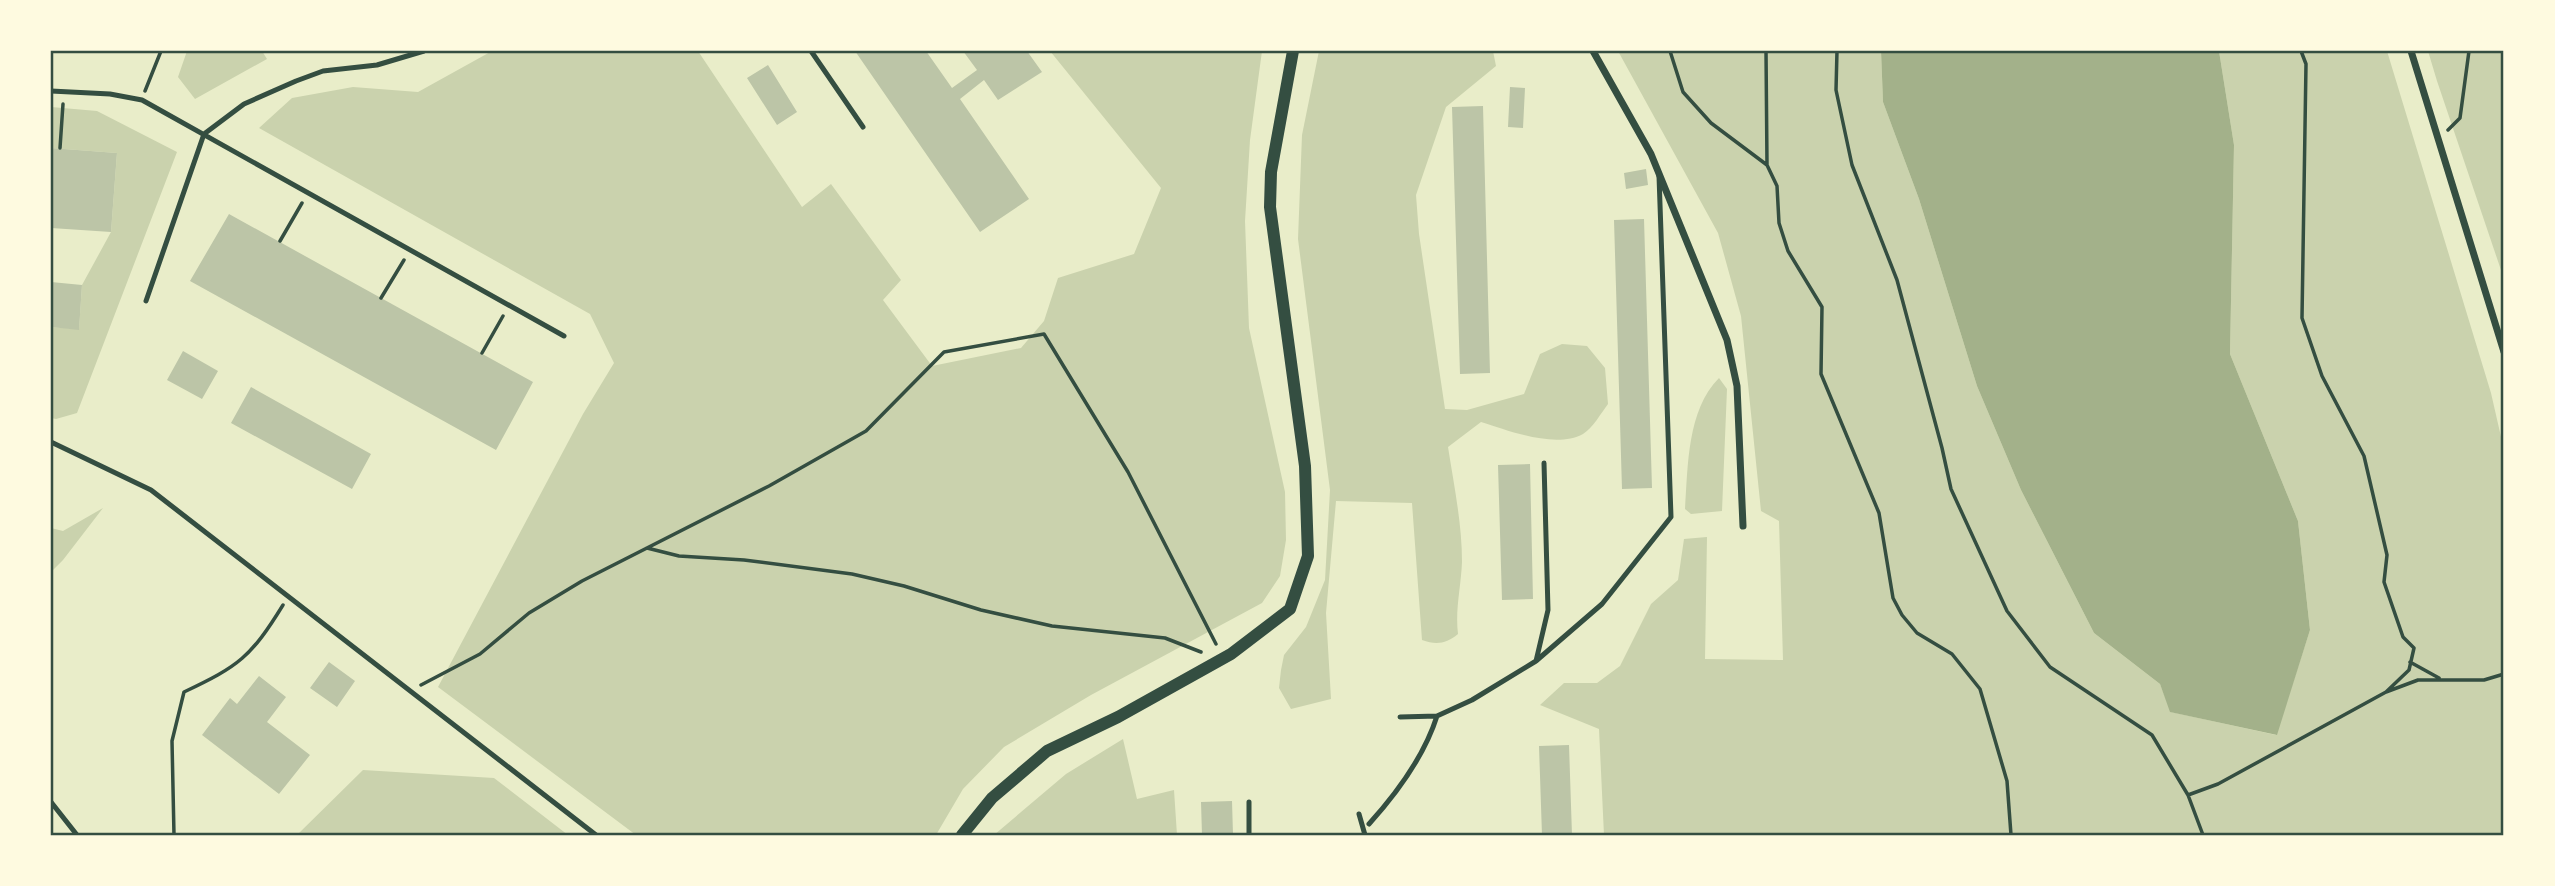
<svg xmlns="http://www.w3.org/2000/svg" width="2555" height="886" viewBox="0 0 2555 886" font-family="'Open Sans',sans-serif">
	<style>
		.green { fill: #cad2ad }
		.water { fill: #a3b18a }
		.building { fill: #bcc5a7 }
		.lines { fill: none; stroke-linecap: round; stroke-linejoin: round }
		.path { stroke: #344e41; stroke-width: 3.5 }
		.service { stroke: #344e41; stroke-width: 5 }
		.minor { stroke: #344e41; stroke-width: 7 }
		.tertiary { stroke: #344e41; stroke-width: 12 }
		.neatline { fill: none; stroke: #344e41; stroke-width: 2.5 }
	</style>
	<rect width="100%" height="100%" fill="#e9edc9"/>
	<path class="green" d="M187 51H262L267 59 195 99 178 77Z
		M492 51H698L802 207 831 184 901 280 883 300 932 366 1021 348 1044 321 1058 278 1134 254 1161 188 1050 51H1262L1250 140 1245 221 1249 328 1285 492 1286 540 1280 576 1262 603 1091 695 1004 747 963 789 936 835H636L438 687 583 414 614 363 590 314 259 128 292 98 353 87 418 92Z
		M1319 51H1493L1496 66 1446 107 1416 195 1419 234 1445 409 1467 410 1524 394 1540 354 1562 344 1587 346 1605 368 1608 404C1601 413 1593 428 1583 434 1555 449 1510 431 1481 422L1448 447C1454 485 1462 524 1462 562 1461 587 1455 610 1458 634 1446 644 1436 645 1422 640L1412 503 1336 501 1326 613 1331 699 1291 709 1279 688 1281 670 1284 655 1306 627 1325 580 1330 490 1298 239 1302 135Z
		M1618 51H1881L1883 102 1919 199 1977 386 2021 490 2094 633 2160 684 2171 712 2276 735 2310 630 2298 521 2230 354 2234 145 2219 51H2387L2491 393 2504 450V835H1604L1599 729 1540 705 1564 683H1597L1620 666 1651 604 1678 580 1684 539 1707 537 1705 659 1783 660 1779 521 1761 511 1741 316 1718 233Z
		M2428 51H2504V279L2437 81Z
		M51 107 97 111 177 152 77 413 56 419 51 418V327L79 329 82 285 111 232 117 153 51 148Z
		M1719 378 1727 389 1722 511 1691 514 1685 509C1688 466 1687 410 1719 378Z
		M103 508 63 560 51 572V528L63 531Z
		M1123 739 1137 799 1174 790 1177 835H994L1066 774Z
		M363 770 494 778 568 835H297Z"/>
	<path class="water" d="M1881 51H2219L2234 145 2230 354 2298 521 2310 630 2277 735 2170 712 2160 684 2094 633 2021 490 1977 386 1919 199 1883 102Z"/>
	<path class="building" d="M855 51H926L952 88 977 70 963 51H1027L1042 72 998 100 984 80 960 99 1029 199 980 232Z
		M768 65 797 112 777 125 747 78Z
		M1510 87 1525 88 1523 128 1508 127Z
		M1483 106 1490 373 1460 374 1452 107Z
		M51 148 117 153 111 232 51 228Z
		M1646 169 1648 185 1626 189 1624 173Z
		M229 214 533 382 496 450 190 281Z
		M1644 219 1652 488 1622 489 1614 220Z
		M51 282 82 285 79 330 51 327Z
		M183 351 218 371 202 399 167 380Z
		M251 387 371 454 352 489 231 423Z
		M1530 464 1533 599 1502 600 1498 465Z
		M329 662 355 681 337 707 310 688Z
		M259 676 286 697 267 722 310 755 279 794 202 735 230 698 237 704Z
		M1569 745 1572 835H1542L1539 746Z
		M1232 801 1233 835H1202L1201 802Z"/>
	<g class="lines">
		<path class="path" d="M1670 51 1683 92 1711 123 1767 165
			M1766 51 1767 165 1777 186 1779 223 1788 251 1822 307 1821 374 1879 513 1893 598 1902 615 1917 633 1952 654 1980 689 2007 781 2011 835
			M1837 51 1836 90 1852 165 1897 280 1942 448 1951 489 2007 611 2050 667 2152 735 2188 795 2203 835
			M2301 51 2306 64 2302 318 2322 376 2364 456 2387 555 2384 582 2403 637 2414 648 2409 670 2386 692
			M145 91 161 51
			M2448 130 2460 118 2469 51
			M60 148 63 104
			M280 241 302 203
			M381 298 404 260
			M482 353 503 316
			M647 548 679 556 744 560 852 574 904 586 981 610 1052 626 1165 638 1201 652
			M2410 662 2439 678
			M421 685 480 654 529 613 582 581 769 486 866 431 944 352 1044 334 1128 472 1216 644
			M2188 795 2218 784 2386 692 2418 680H2484L2504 674
			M174 835 172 741 184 692C239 666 251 657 283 605"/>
		<path class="service" d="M811 51 863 127
			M51 91 110 94 142 100 564 336
			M146 301 204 134 244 104 296 81 323 71 377 65 424 51
			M51 442 151 490 596 835
			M1536 661 1548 610 1544 463
			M1400 717 1437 716 1472 700 1536 661 1602 604 1671 517 1659 176
			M51 802 77 835
			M1249 802V835
			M1359 814 1365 835
			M1369 824C1397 793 1424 757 1437 716"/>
		<path class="minor" d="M1593 51 1651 154 1727 340 1737 386 1743 526
			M2411 51 2504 352"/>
		<path class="tertiary" d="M962 835 992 798 1047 751 1118 717 1231 654 1290 609 1308 556 1305 466 1270 207 1271 172 1293 51"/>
	</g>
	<rect width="2555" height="886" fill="none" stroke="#fefae0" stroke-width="105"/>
	<rect x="52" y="52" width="2450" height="782" class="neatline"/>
</svg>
